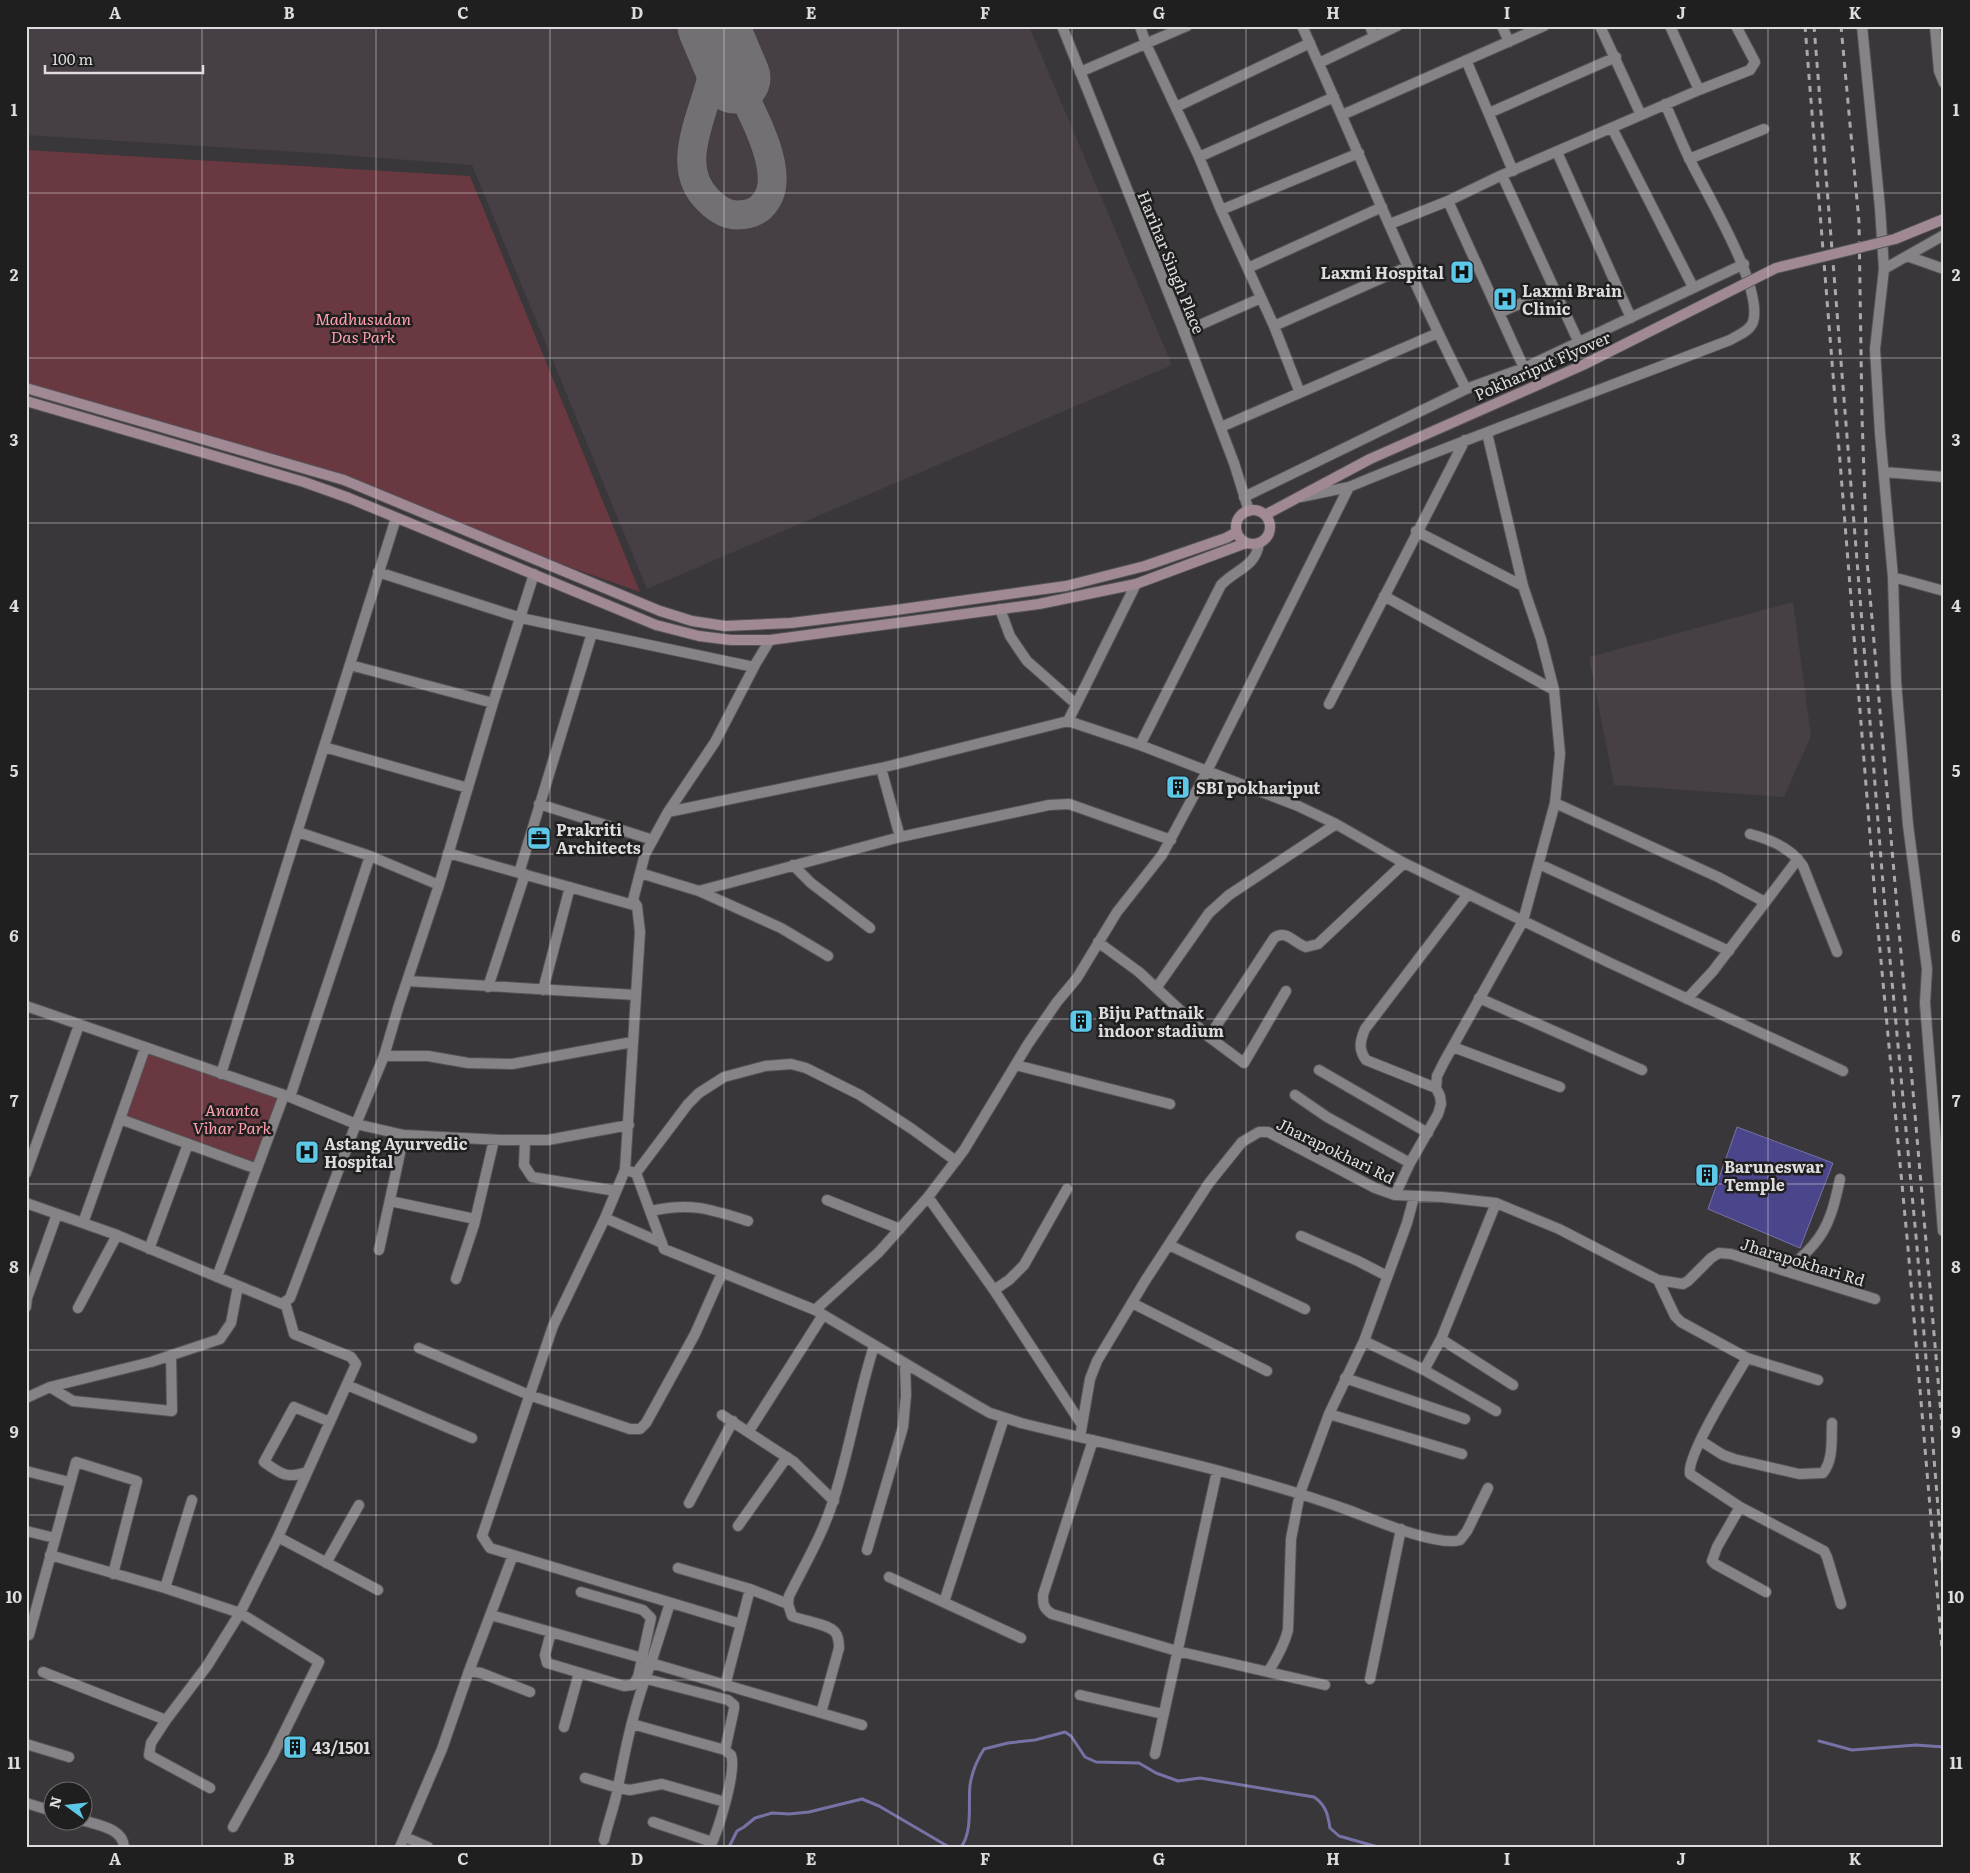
<svg xmlns="http://www.w3.org/2000/svg" width="1970" height="1873" viewBox="0 0 1970 1873" font-family="Literata,serif">
	<style>
		.built { fill: #463f46 }
		.green { fill: #693840 }
		.water { fill: #4b458c; stroke: #7772a5 }
		.lines { fill: none; stroke-linecap: round; stroke-linejoin: round }
		.stream { stroke: #7772a5; stroke-width: 3 }
		.taxiway { stroke: #727072; stroke-width: 29 }
		.runway { stroke: #727072; stroke-width: 71 }
		.minor-casing { stroke: #555355; stroke-width: 12 }
		.tertiary-casing { stroke: #555355; stroke-width: 12 }
		.secondary-casing { stroke: #555355; stroke-width: 12 }
		.minor { stroke: #858385; stroke-width: 10 }
		.tertiary { stroke: #858385; stroke-width: 10 }
		.secondary { stroke: #a08895; stroke-width: 10 }
		.rail { stroke: #aaa8aa; stroke-width: 3; stroke-dasharray: 6 6; stroke-linecap: butt }
		.secondary-bridge-casing { stroke: #555355; stroke-width: 12; stroke-linecap: butt }
		.secondary-bridge { stroke: #a08895; stroke-width: 10 }
		.grid { fill: none; stroke: #dedcde; stroke-width: 1; stroke-opacity: 0.55 }
		.labels { text-anchor: middle; dominant-baseline: central; stroke-width: 5; stroke-linejoin: round; paint-order: stroke }
		.street-label { font-size: 16px; fill: #dedcde; stroke: #201f20 }
		.poi-label { font-size: 16px; font-weight: bold; fill: #dedcde; stroke: #201f20; text-anchor: start }
		.park-label { font-size: 16px; font-style: italic; fill: #ffa0ae; stroke: #201f20 }
		.neatline { fill: none; stroke: #dedcde; stroke-width: 2 }
		.grid-label { font-size: 16px; text-anchor: middle; font-weight: bold; fill: #dedcde }
	</style>
	<rect width="100%" height="100%" fill="#393739"/>
	<path class="built" d="M26 26H1029L1172 365 647 589 472 165 314 153 26 135Z
		M1793 602 1811 736 1784 797 1614 785 1589 657Z"/>
	<path class="green" d="M26 150 470 176 640 592 238 449 26 388Z
		M147 1050 282 1096 256 1167 124 1116Z"/>
	<path class="water" d="M1737 1127 1833 1163 1800 1248 1708 1209Z"/>
	<g class="lines">
		<path class="stream" d="M1819 1741 1852 1750 1916 1745 1944 1747
			M729 1847 737 1831 744 1827 755 1818 772 1813 789 1814 809 1812 862 1799 879 1806 949 1847
			M961 1847C973 1831 968 1804 970 1785 972 1772 977 1760 984 1749L1008 1743 1035 1740 1065 1732 1071 1736 1085 1757 1096 1762 1139 1763 1156 1773 1178 1781 1200 1778 1314 1797C1326 1805 1328 1815 1330 1828L1339 1836 1378 1847"/>
		<path class="taxiway" d="M709 26C712 36 716 49 715 60 712 102 669 163 708 200 716 208 725 215 737 215 749 215 759 212 766 201 787 172 749 107 735 78"/>
		<path class="runway" d="M713 26 735 78"/>
		<g class="minor-casing">
			<path id="minor" d="M1140 26 1146 44 1199 157 1221 210 1274 326 1300 393
				M1302 26C1357 147 1406 271 1466 389
				M1370 26 1374 36
				M1502 26 1509 42
				M1600 26 1641 115
				M1670 26 1699 90
				M1862 26 1880 208 1884 269 1875 349 1880 433 1893 577 1896 682 1908 825 1927 969 1925 1003 1943 1231
				M1935 26 1939 71 1944 83
				M1466 60 1513 171
				M1319 63 1397 26
				M1080 72 1187 26
				M1176 107 1310 43
				M1489 113 1616 57
				M1342 115 1544 26
				M1612 128 1693 287
				M1557 152 1631 318
				M1199 157 1334 97
				M1689 159 1764 129
				M1502 175 1579 343
				M1448 201 1524 368
				M1221 210 1359 153
				M1390 224 1448 201 1502 175 1699 90 1750 70 1755 62 1736 26
				M1907 256 1944 269
				M1248 268 1382 207
				M1884 269 1944 235
				M1499 313 1553 289
				M1274 326 1407 267
				M1184 332 1261 298
				M1221 427 1438 333
				M1884 472 1944 477
				M1349 487C1475 435 1603 389 1730 340 1738 335 1750 331 1753 322 1764 288 1706 193 1690 160 1681 142 1674 123 1665 104
				M1244 497 1466 389 1524 368 1744 264
				M1416 531 1523 586
				M378 572 521 618 754 667
				M1893 577 1944 591
				M1384 596 1554 690
				M1000 609 1010 636 1027 661 1076 704
				M770 640 756 663 715 742 668 812 645 854 633 900 637 906 640 932 625 1170 636 1173 664 1249 815 1310 974 1404 990 1413 1021 1423C1130 1450 1242 1472 1348 1510 1372 1519 1437 1547 1460 1540L1467 1531 1488 1488
				M350 665 493 703
				M1329 704 1465 440
				M1068 721 1140 745 1207 771 1349 487 1301 497
				M1140 745 1221 585C1236 569 1256 567 1259 543
				M324 747 468 788
				M881 768 900 837
				M1555 803 1718 877 1765 902
				M539 804 653 840
				M668 812 881 768 1068 721 1136 584
				M298 832 370 856 439 885
				M1750 834C1769 839 1792 849 1803 866L1837 952
				M448 853 637 906
				M1539 864 1729 951
				M793 865 811 883 870 928
				M519 873 592 633
				M640 873 699 891 781 928 828 956
				M699 891 900 837 1049 805 1069 804 1171 840
				M1098 942 1139 972 1209 1037 1244 1063 1286 991
				M407 981 636 995
				M488 987 525 874
				M1157 987 1209 913 1229 895 1336 824
				M543 990 570 887
				M1479 998 1642 1070
				M1687 999 1713 971 1798 859
				M26 1006 290 1097 356 1124 404 1135 501 1140H548L629 1125
				M1209 1037 1274 938C1286 929 1294 943 1306 947L1318 944 1404 863
				M1453 1047 1560 1087
				M145 1048 120 1119 257 1169
				M384 1056H428L468 1063 512 1064 632 1042
				M1016 1065 1170 1104
				M1319 1070 1428 1133
				M221 1074 396 518
				M1436 1088 1366 1060C1358 1049 1360 1041 1365 1029L1468 894
				M1295 1095 1327 1117 1410 1163
				M290 1097 370 856
				M525 1140 524 1165 532 1177 616 1191
				M625 1170 605 1218 553 1326 482 1536 490 1548 741 1624
				M26 1173 79 1025
				M636 1173 688 1104 699 1093 724 1077 765 1066 791 1064 806 1068 860 1095 912 1129 956 1161
				M1395 1195 1410 1163 1438 1114 1441 1104 1440 1096 1436 1088 1437 1076 1444 1062 1523 921 1555 803 1560 754 1554 690 1541 639 1523 586 1487 433
				M928 1197 994 1290 1082 1425
				M827 1200 900 1229
				M390 1201 475 1219
				M26 1203 117 1235 282 1304 290 1298 356 1124 384 1056 399 1005 439 885 493 703 534 574
				M651 1211C691 1202 710 1209 748 1221
				M605 1218 662 1243
				M83 1223 120 1119
				M1301 1236 1358 1261 1387 1276
				M1169 1245 1305 1309
				M149 1249 188 1144
				M379 1250 404 1135
				M1786 1271C1796 1262 1806 1254 1814 1244 1830 1226 1835 1202 1840 1179
				M217 1277 284 1095
				M456 1279 474 1225 494 1140
				M1658 1280 1675 1316 1681 1322 1747 1358 1818 1380
				M994 1290 1009 1280 1024 1265 1067 1189
				M1132 1303 1267 1371
				M26 1307 27 1298 57 1214
				M78 1308 117 1235
				M815 1310 879 1252 928 1197 964 1150 1028 1044 1057 1002 1077 978 1117 912 1162 855 1207 771 1298 806 1336 824 1404 863 1608 962 1843 1071
				M1441 1339 1513 1385
				M1364 1341 1424 1370 1496 1411
				M419 1348 529 1395 630 1429H640L646 1423 695 1334 722 1273
				M1747 1358C1735 1378 1686 1456 1690 1474L1740 1507 1824 1551 1827 1557 1841 1604
				M1424 1370 1441 1339 1496 1203
				M1345 1378 1465 1419
				M347 1385 472 1438
				M50 1387 151 1362 220 1339 231 1323 238 1286
				M26 1398 50 1387 73 1401 172 1411 171 1355
				M1329 1414 1462 1454
				M722 1415 794 1462 834 1501
				M749 1431 823 1315
				M1080 1437 1090 1379 1097 1361 1145 1281 1209 1183 1242 1142 1259 1132H1268L1375 1188 1395 1195 1442 1197 1496 1203 1559 1229 1658 1280 1683 1284 1688 1281 1711 1258 1719 1253 1731 1254 1875 1299
				M1093 1440 1043 1595C1043 1604 1043 1608 1052 1614L1177 1651 1325 1685
				M1701 1441 1723 1455 1734 1459 1799 1474 1823 1473C1834 1459 1831 1439 1832 1423
				M26 1471 69 1482
				M307 1472C286 1479 281 1474 264 1462L294 1407 330 1422
				M689 1503 733 1421
				M1740 1507 1717 1547 1712 1561 1715 1564 1766 1592
				M738 1526 787 1457
				M26 1531 55 1538
				M278 1537 378 1590
				M867 1550 903 1427 906 1395 905 1364
				M50 1555 165 1588 240 1613 319 1662 272 1757 233 1827
				M513 1555 469 1671 481 1673 530 1692
				M326 1563 359 1505
				M678 1568 750 1589 788 1604
				M889 1577 1021 1638
				M165 1588 192 1500
				M944 1602 1004 1418
				M670 1603 651 1663 862 1725
				M491 1615 642 1658
				M551 1632 545 1655 547 1663 624 1686 633 1685 638 1677 651 1618 643 1610 581 1592
				M29 1635 76 1462 137 1481 113 1574
				M43 1672 166 1720
				M1268 1672C1277 1658 1284 1646 1288 1630L1291 1539 1300 1493 1329 1414 1364 1341 1407 1223 1414 1197
				M639 1677 728 1700 734 1705V1709L725 1750
				M1370 1679 1401 1529
				M725 1686 750 1589
				M1080 1695 1163 1714
				M821 1713 839 1648C839 1643 839 1637 835 1632 828 1624 804 1621 792 1616L788 1604 789 1596C805 1564 824 1532 834 1498 850 1448 858 1396 874 1346
				M632 1724 725 1750 731 1755C737 1771 718 1831 710 1847
				M564 1727 579 1673
				M26 1744 69 1757
				M1155 1754 1217 1471
				M585 1778 618 1788 630 1790 662 1784 725 1802
				M210 1788 149 1755 151 1743 166 1720 207 1666 240 1613 278 1537 356 1364 351 1357 294 1334 285 1302
				M26 1803 52 1811
				M82 1820C97 1825 123 1828 124 1847
				M653 1822 712 1842
				M405 1837 428 1847
				M604 1840C608 1822 615 1805 618 1787 626 1745 635 1703 651 1663
				M400 1847 442 1749 469 1671"/>
		</g>
		<g class="tertiary-casing">
			<path id="tertiary" d="M1062 26 1184 332 1234 463 1249 511"/>
		</g>
		<g class="secondary-casing">
			<path id="secondary" d="M26 388 344 480 660 611 692 621 725 626 791 623 896 610 1066 586 1145 566 1226 538 1237 532
				M26 401 304 482 349 498 656 625 699 636 731 640H770L1039 604 1136 584 1246 543
				M1236 527a17 17 0 1 1 34 0a17 17 0 1 1-34 0Z
				M1265 515 1370 459"/>
		</g>
		<use href="#minor" class="minor"/>
		<use href="#tertiary" class="tertiary"/>
		<use href="#secondary" class="secondary"/>
		<path class="rail" d="M1805 26 1875 897 1908 1248 1944 1672
			M1814 26 1884 896 1917 1247 1944 1582
			M1841 26 1859 222 1862 417 1867 561 1944 1449"/>
		<g class="secondary-bridge-casing">
			<path id="secondary-bridge" d="M1370 459 1583 365 1776 268 1895 239 1944 219"/>
		</g>
		<use href="#secondary-bridge" class="secondary-bridge"/>
	</g>
	<path class="grid" d="M202 26V1847M376 26V1847M550 26V1847M724 26V1847M898 26V1847M1072 26V1847M1246 26V1847M1420 26V1847M1594 26V1847M1768 26V1847M26 193H1944M26 358H1944M26 523H1944M26 689H1944M26 854H1944M26 1019H1944M26 1184H1944M26 1350H1944M26 1515H1944M26 1680H1944"/>
	<defs>
		<g id="hospital-square" transform="scale(1.25)"><rect x="-9" y="-9" width="18" height="18" rx="4" fill="#5cc7e7" stroke="#201f20"/><path d="M-5-5h3v3.5h4V-5h3V5h-3V1.5h-4V5h-3Z" fill="#111"/></g>
		<g id="building-square" transform="scale(1.25)"><rect x="-9" y="-9" width="18" height="18" rx="4" fill="#5cc7e7" stroke="#201f20"/><path d="M-4-6H4V6H1V3H-1V6H-4ZM-2.5-4.3h1.7v1.8h-1.7ZM.8-4.3h1.7v1.8H.8ZM-2.5-1h1.7V.8h-1.7ZM.8-1h1.7V.8H.8Z" fill="#111"/></g>
		<g id="office-square" transform="scale(1.25)"><rect x="-9" y="-9" width="18" height="18" rx="4" fill="#5cc7e7" stroke="#201f20"/><path d="M-6-3h4V-5.5h4V-3h4V5H-6ZM-1-4.5V-3h2v-1.5ZM-6 0V1H6V0Z" fill="#111"/></g>
	</defs>
	<g fill-rule="evenodd">
		<use href="#hospital-square" x="1462" y="272"/>
		<use href="#hospital-square" x="1505" y="299"/>
		<use href="#building-square" x="1178" y="787"/>
		<use href="#office-square" x="539" y="838"/>
		<use href="#building-square" x="1081" y="1021"/>
		<use href="#hospital-square" x="307" y="1152"/>
		<use href="#building-square" x="1707" y="1175"/>
		<use href="#building-square" x="295" y="1747"/>
	</g>
	<g class="labels">
		<g class="street-label">
			<text transform="translate(1172 262) rotate(68)">Harihar Singh Place</text>
			<text transform="translate(1542 365) rotate(-24)">Pokhariput Flyover</text>
			<text transform="translate(1336 1150) rotate(26)">Jharapokhari Rd</text>
			<text transform="translate(1803 1261) rotate(17)">Jharapokhari Rd</text>
		</g>
		<g class="poi-label">
			<text x="1444" y="272" text-anchor="end">Laxmi Hospital</text>
			<text x="1522" y="290">Laxmi Brain<tspan x="1522" dy="18">Clinic</tspan></text>
			<text x="1196" y="787">SBI pokhariput</text>
			<text x="556" y="829">Prakriti<tspan x="556" dy="18">Architects</tspan></text>
			<text x="1098" y="1012">Biju Pattnaik<tspan x="1098" dy="18">indoor stadium</tspan></text>
			<text x="324" y="1143">Astang Ayurvedic<tspan x="324" dy="18">Hospital</tspan></text>
			<text x="1724" y="1166">Baruneswar<tspan x="1724" dy="18">Temple</tspan></text>
			<text x="312" y="1747">43/1501</text>
		</g>
		<g class="park-label">
			<text x="363" y="318">Madhusudan<tspan x="363" dy="18">Das Park</tspan></text>
			<text x="232" y="1109">Ananta<tspan x="232" dy="18">Vihar Park</tspan></text>
		</g>
	</g>
	<rect width="1970" height="1873" fill="none" stroke="#201f20" stroke-width="55"/>
	<g transform="translate(68 1806) rotate(285)"><circle r="24" fill="#201f20" stroke="#6c6b6c"/>
	<path d="M0-4L9 19L0 12L-9 19Z" fill="#5cc7e7"/>
	<text y="-8" font-size="14" font-weight="bold" text-anchor="middle" fill="#dedcde">N</text>
	</g>
	<path d="M45 65v8h158v-8" fill="none" stroke="#dedcde" stroke-width="2.5"/>
	<text x="52" y="65" font-size="15" fill="#dedcde" stroke="#201f20" stroke-width="4" paint-order="stroke">100 m</text>
	<rect x="28" y="28" width="1914" height="1818" class="neatline"/>
	<g class="grid-label">
		<text x="115" y="19">A</text>
		<text x="289" y="19">B</text>
		<text x="463" y="19">C</text>
		<text x="637" y="19">D</text>
		<text x="811" y="19">E</text>
		<text x="985" y="19">F</text>
		<text x="1159" y="19">G</text>
		<text x="1333" y="19">H</text>
		<text x="1507" y="19">I</text>
		<text x="1681" y="19">J</text>
		<text x="1855" y="19">K</text>
		<text x="14" y="116">1</text>
		<text x="1956" y="116">1</text>
		<text x="14" y="281">2</text>
		<text x="1956" y="281">2</text>
		<text x="14" y="446">3</text>
		<text x="1956" y="446">3</text>
		<text x="14" y="612">4</text>
		<text x="1956" y="612">4</text>
		<text x="14" y="777">5</text>
		<text x="1956" y="777">5</text>
		<text x="14" y="942">6</text>
		<text x="1956" y="942">6</text>
		<text x="14" y="1107">7</text>
		<text x="1956" y="1107">7</text>
		<text x="14" y="1273">8</text>
		<text x="1956" y="1273">8</text>
		<text x="14" y="1438">9</text>
		<text x="1956" y="1438">9</text>
		<text x="14" y="1603">10</text>
		<text x="1956" y="1603">10</text>
		<text x="14" y="1769">11</text>
		<text x="1956" y="1769">11</text>
		<text x="115" y="1865">A</text>
		<text x="289" y="1865">B</text>
		<text x="463" y="1865">C</text>
		<text x="637" y="1865">D</text>
		<text x="811" y="1865">E</text>
		<text x="985" y="1865">F</text>
		<text x="1159" y="1865">G</text>
		<text x="1333" y="1865">H</text>
		<text x="1507" y="1865">I</text>
		<text x="1681" y="1865">J</text>
		<text x="1855" y="1865">K</text>
	</g>
</svg>
